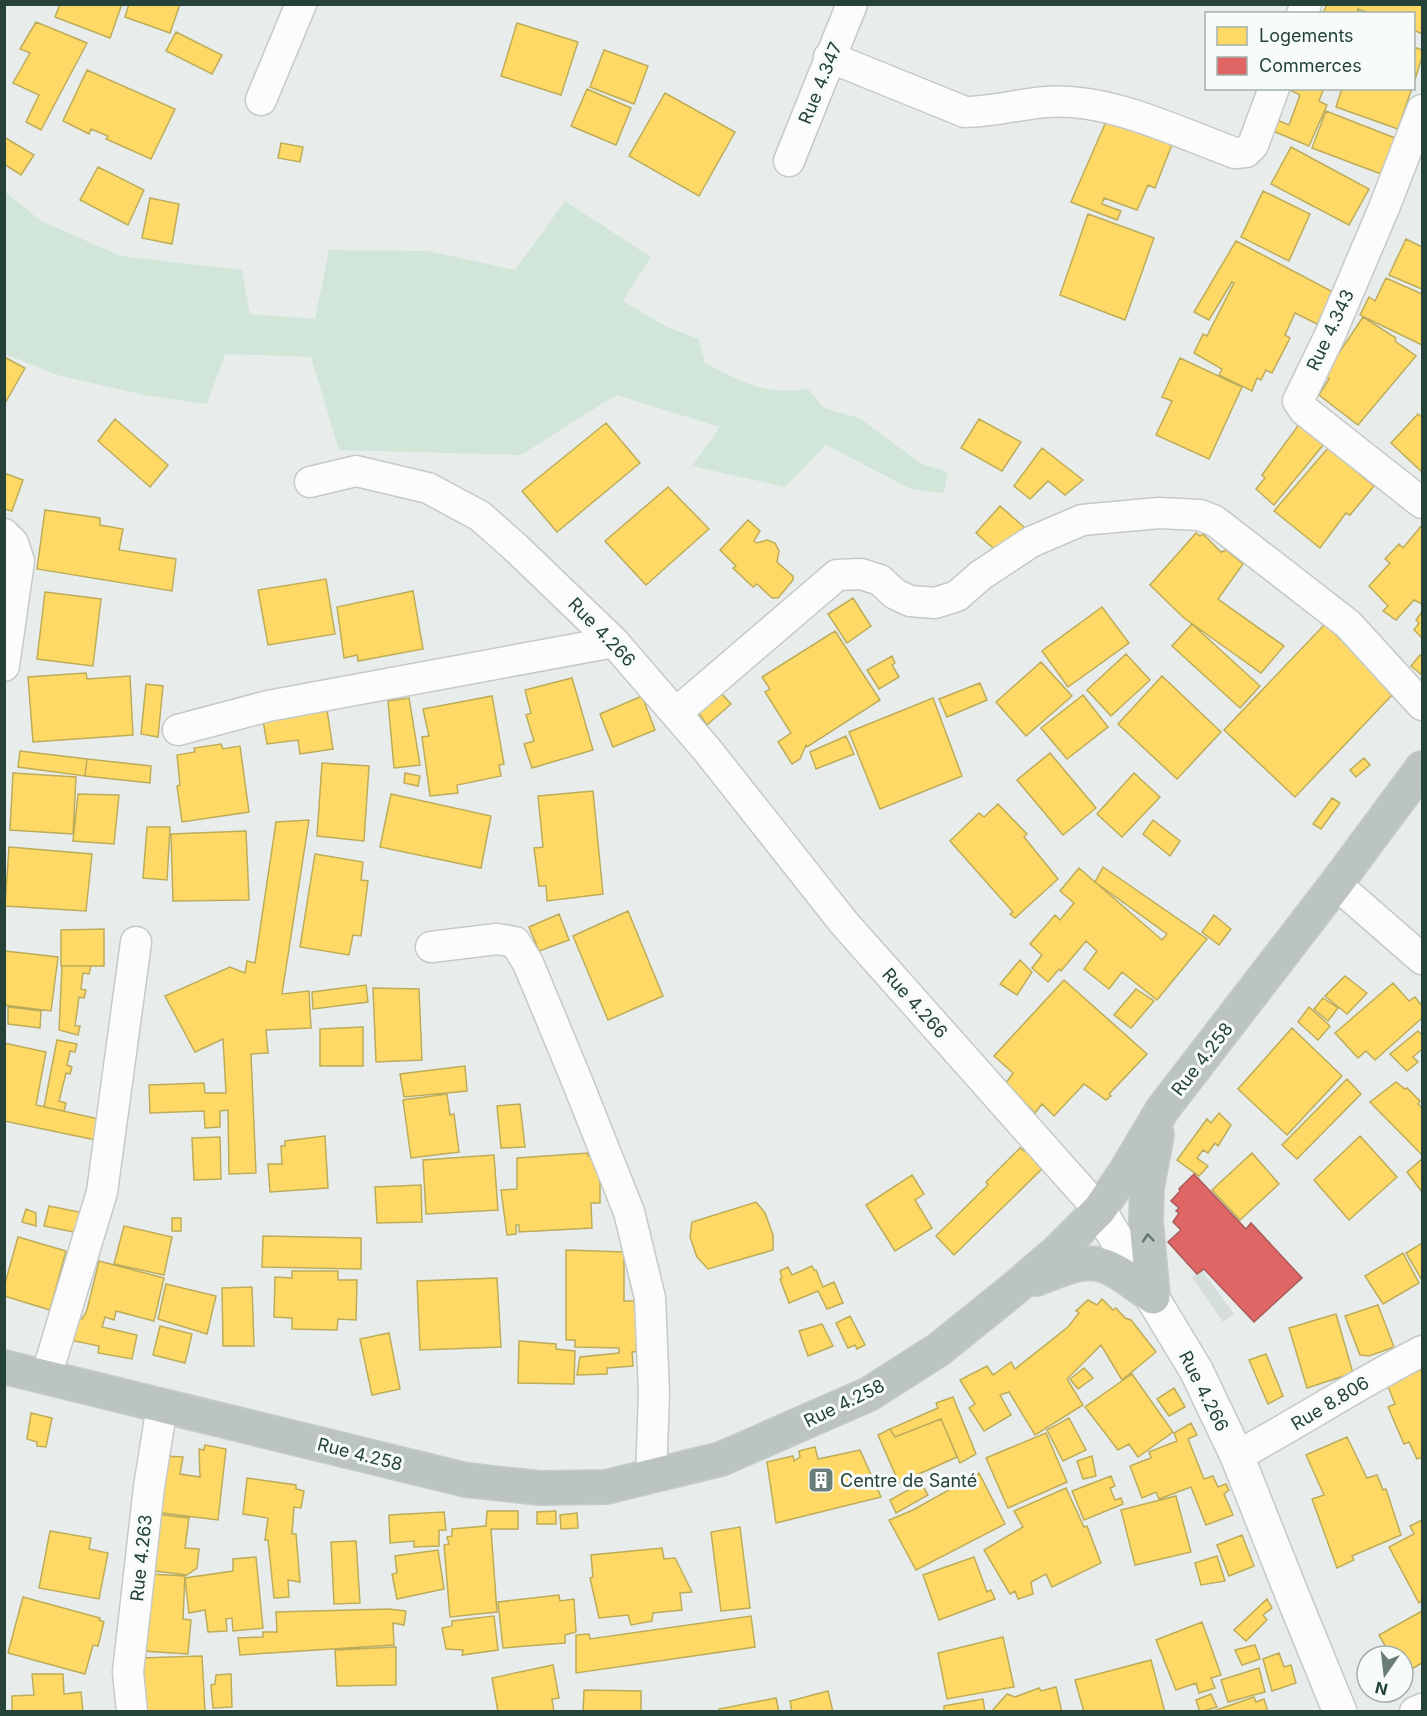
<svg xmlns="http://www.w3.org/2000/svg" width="1427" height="1716" viewBox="0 0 1427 1716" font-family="Inter,sans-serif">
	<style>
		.built { fill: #d6dedb }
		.green { fill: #d1e6d8 }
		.homes { fill: #ffd966; stroke: #bdac59; stroke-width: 1.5; fill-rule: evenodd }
		.shops { fill: #e06666; stroke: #a85b59; stroke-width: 1.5 }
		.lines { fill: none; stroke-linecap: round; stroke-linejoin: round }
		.street-casing { stroke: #c5cac8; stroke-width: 33 }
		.secondary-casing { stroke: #c3cbc8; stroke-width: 36 }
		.highway-casing { stroke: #c3ccc9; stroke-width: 36 }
		.street { stroke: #fcfcfc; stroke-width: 30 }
		.secondary { stroke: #fcfcfc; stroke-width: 33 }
		.highway { stroke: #bcc4c2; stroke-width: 33 }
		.oneway { stroke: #617670 }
		.labels { text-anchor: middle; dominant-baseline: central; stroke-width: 6; stroke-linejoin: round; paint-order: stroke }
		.street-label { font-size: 18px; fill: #24423a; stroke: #f7fbf9 }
		.poi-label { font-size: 18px; fill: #24423a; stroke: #f7fbf9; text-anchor: start }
	</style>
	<rect width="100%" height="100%" fill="#e8edeb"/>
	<path class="built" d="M1202 1270 1234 1314 1223 1322 1192 1277Z"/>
	<path class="green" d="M4 191 41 221 121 256 242 270 250 314 315 319 329 250 428 251 515 270 565 201 651 257 623 301 669 328 699 339 705 363C742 382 764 396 808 389L824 408 859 418 922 464 948 472 944 493 911 489 826 445 785 487 692 466 720 427 616 395 521 455 339 450 311 357 225 354 207 404 144 395 57 375 5 354Z"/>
	<path class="homes" d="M60 4H122L110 38 55 17Z
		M129 4H180L170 33 125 17Z
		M1327 4H1422V34L1414 30V14H1371L1358 9 1356 14H1323Z
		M36 22 87 43 41 130 26 122 39 95 13 83 30 53 20 49Z
		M517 23 578 42 561 95 501 76Z
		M176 32 222 55 212 74 166 51Z
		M1414 47 1422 50V57L1414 83Z
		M604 50 648 66 634 104 590 87Z
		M87 70 175 109 151 159 106 139 108 136 91 129 89 134 63 121Z
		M1290 88H1324L1319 101 1327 105 1309 146 1273 131 1277 120 1289 125 1300 95 1290 90Z
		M1342 88H1412L1398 129 1336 107Z
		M587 89 631 108 616 145 571 126Z
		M665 93 735 132 699 196 629 156Z
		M1326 111 1395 138 1381 174 1312 148Z
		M1108 117 1173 142 1155 188 1148 185 1137 210 1104 198 1102 204 1121 211 1117 220 1071 202Z
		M4 137 34 155 21 175 4 164Z
		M281 143 303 147 300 162 278 158Z
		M1291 147 1369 189 1349 225 1271 184Z
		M98 167 144 190 128 225 80 200Z
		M1263 191 1310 214 1289 261 1241 237Z
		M150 198 179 204 172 244 142 238Z
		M1088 214 1154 238 1125 320 1060 295Z
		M1406 239 1422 247V289L1389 275Z
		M1236 241 1335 293 1319 325 1295 313 1285 335 1290 338 1272 373 1266 370 1261 380 1257 378 1252 391 1219 375 1222 369 1194 353 1203 334 1207 336 1234 283 1232 282 1209 320 1194 312Z
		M1386 278 1422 294V345L1360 315 1369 297 1375 301Z
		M1363 317 1396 338 1395 341 1416 356 1358 425 1319 395 1329 379 1324 375Z
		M4 357 25 368 4 405Z
		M1180 358 1242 387 1209 459 1156 435 1172 401 1162 397Z
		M1418 414 1422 417V472L1391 443Z
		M115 419 168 465 150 487 98 441Z
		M979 419 1021 442 1002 471 961 448Z
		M1303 419 1328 439 1274 505 1256 489 1265 478 1262 475Z
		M606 423 640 463 557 532 522 491Z
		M1042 448 1083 480 1065 495 1048 481 1030 499 1014 486Z
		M1328 448 1374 486 1350 515 1346 513 1320 548 1274 511Z
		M4 473 23 480 12 511 4 509Z
		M668 487 709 529 646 585 605 541Z
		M1000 506 1024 527 1000 554 976 533Z
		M45 510 100 518V525L123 529 119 550 176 559 172 591 37 569Z
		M748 520 760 531 754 541 757 543 767 540 775 543 779 551 777 562 793 576V580L778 598H772L757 584 753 587 733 568 736 566 720 550Z
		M1422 525V604L1414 600 1396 620 1383 611 1388 606 1369 586 1390 563 1385 559 1399 544 1403 548Z
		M1196 533 1200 536 1203 534 1221 552 1226 550 1243 564 1218 599 1284 646 1261 673 1184 618 1150 585Z
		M326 579 335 634 268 645 258 590Z
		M413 591 423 649 358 661 357 655 344 658 337 607Z
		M45 592 101 599 93 666 37 659Z
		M853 598 871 626 847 643 828 614Z
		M1102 607 1129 643 1068 687 1042 651Z
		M1422 612V638L1414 630 1419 623 1416 620Z
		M1192 624 1260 686 1240 708 1172 646Z
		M1325 624 1395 692 1295 797 1224 730Z
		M835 631 880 700 807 747 806 745 800 759 792 764 778 742 791 733 765 692 770 689 762 677Z
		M1126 654 1150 680 1111 716 1087 690Z
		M1420 655 1422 657V675L1411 666Z
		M892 656 895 663 892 665 899 677 879 689 867 670Z
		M1041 662 1072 696 1026 736 996 702Z
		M86 673 87 679 130 676 133 735 33 742 28 677Z
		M1162 676 1221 732 1177 779 1118 724Z
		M572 678 593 750 532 768 524 744 534 741 526 715 531 713 525 690Z
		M980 683 987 700 947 717 939 699Z
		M146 684 163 686 158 737 141 734Z
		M720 692 731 704 707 725 698 712Z
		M1083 695 1108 727 1067 759 1041 728Z
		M492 696 504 764 499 765 501 776 457 785 458 793 430 796 422 737 429 736 423 709Z
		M642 696 655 730 613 747 600 714Z
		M409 698 420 765 394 768 388 701Z
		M933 698 962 776 880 809 849 732Z
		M327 710 333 749 300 754 298 740 267 744 263 720Z
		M846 736 854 754 816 769 810 752Z
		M221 744 223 749 240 746 249 812 182 822 177 786 180 785 177 755 195 752 194 748Z
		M20 751 87 759 85 776 18 767Z
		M1050 753 1096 808 1063 835 1017 780Z
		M1364 758 1370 765 1356 777 1350 770Z
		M87 759 151 766 150 783 85 776Z
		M322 763 369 766 364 841 317 836Z
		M13 773 76 777 73 834 10 830Z
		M405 773 420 776 418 786 404 783Z
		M1134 773 1160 797 1122 837 1097 814Z
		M593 791 603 894 547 901 546 886H539L534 848 543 847 538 796Z
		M78 794 119 795 114 844 73 841Z
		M391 794 491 816 481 868 380 847Z
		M1332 798 1340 803 1321 829 1313 824Z
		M998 804 1027 834 1024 837 1058 879 1015 918 1010 914 1013 912 950 841 979 813 984 817Z
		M309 820 282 994 309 991 311 1028 266 1030 268 1053 251 1054 256 1173 229 1174 228 1110 220 1111V1127L205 1128 204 1111 150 1113 149 1085 204 1083 205 1093H226L223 1039 195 1052 165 996 230 967 245 973 247 961 255 963 276 822Z
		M1153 820 1180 841 1170 856 1143 834Z
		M147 827H170L167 880 143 878Z
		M246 831 249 900 173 901 171 834Z
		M9 847 92 854 86 911 5 906Z
		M315 854 363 862 361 880 368 881 361 936 353 935 349 955 300 947Z
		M1103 867 1207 939 1157 1000 1122 972 1109 989 1084 969 1097 951 1086 941 1061 971 1059 969 1048 982 1032 968 1042 955 1030 944 1055 915 1060 920 1074 903 1060 891 1079 868 1095 882ZM1095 882 1167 934 1162 940Z
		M628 911 663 996 608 1020 573 936Z
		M559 914 569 940 539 951 529 927Z
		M1214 915 1231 929 1219 945 1202 932Z
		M104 929V966H61V930Z
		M5 951 58 957 51 1011 4 1005Z
		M1020 960 1032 972 1017 995 1000 984Z
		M62 966H91L89 974 83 973 81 989 86 990 84 998 79 997 75 1026H80L78 1035 59 1030Z
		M1345 976 1367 993 1347 1014 1325 996Z
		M1064 980 1147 1054 1109 1094 1111 1096 1106 1100 1084 1084 1054 1116 1042 1104 1035 1113 1006 1083 1013 1073 994 1056Z
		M1393 983 1409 1001 1415 997 1422 1006V1018L1375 1060 1366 1051 1358 1058 1335 1033Z
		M366 985 368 1002 313 1009 312 992Z
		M373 988 419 989 422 1060 376 1062Z
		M1136 989 1154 1001 1131 1028 1114 1015Z
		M1323 998 1338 1008 1328 1021 1314 1009Z
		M8 1007 41 1011 40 1028 8 1024Z
		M1309 1007 1330 1026 1318 1040 1298 1022Z
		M363 1027V1066H320V1029Z
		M1292 1028 1342 1076 1287 1135 1238 1089Z
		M1418 1031 1422 1035V1049L1413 1057 1418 1062 1407 1071 1390 1054Z
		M57 1040 77 1044 75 1052 70 1051 67 1065 72 1067 70 1074 66 1073 59 1101 66 1103 64 1111 44 1107Z
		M4 1043 46 1052 36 1105 99 1119 96 1140 4 1121Z
		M465 1066 467 1091 404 1097 400 1074Z
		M1347 1079 1361 1094 1297 1159 1282 1145Z
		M1396 1082 1405 1089 1407 1088 1420 1101 1418 1104 1422 1108V1155L1370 1102Z
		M447 1094 450 1115 454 1114 459 1152 411 1158 403 1100Z
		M520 1104 525 1147 501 1148 497 1106Z
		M1219 1113 1231 1125 1218 1146 1215 1143 1208 1153 1203 1150 1197 1158 1208 1166 1199 1176 1177 1160 1207 1119 1211 1123Z
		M325 1136 328 1188 270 1192 268 1164H282L281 1146H285V1141Z
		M1360 1136 1397 1177 1349 1220 1314 1180Z
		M220 1137 221 1179 194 1180 192 1138Z
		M1029 1144 1043 1156 1037 1164 1042 1169 954 1255 936 1236 988 1185 986 1182 1020 1148 1024 1151Z
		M588 1153V1156H600V1203H591L592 1228 519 1232V1225H516V1234L507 1235 501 1190 517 1189V1158Z
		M1252 1153 1279 1184 1240 1220 1212 1190Z
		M494 1155 498 1210 426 1214 423 1160Z
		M1422 1159V1192L1407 1172Z
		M912 1175 924 1194 915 1200 932 1228 895 1251 866 1205Z
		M421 1185 422 1222 377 1223 375 1187Z
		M756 1202 765 1213 773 1235V1250L708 1269 697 1257 690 1237 692 1222Z
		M49 1206 84 1213 79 1233 44 1226Z
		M26 1209 36 1213V1226L22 1222Z
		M172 1218H181V1231H172Z
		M124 1226 172 1237 164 1275 114 1264Z
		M263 1236 361 1238V1269L262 1267Z
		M18 1237 66 1251 50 1310 4 1296V1287Z
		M1422 1243V1280L1406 1253Z
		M566 1250 624 1252V1301H641V1351L632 1352 633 1366 607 1368V1374L577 1375 580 1357 619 1353V1348L575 1347V1340H566Z
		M1403 1253 1419 1283 1383 1304 1365 1276Z
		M99 1261 164 1278 154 1321 116 1311 114 1320 105 1317 102 1327 137 1335 132 1359 98 1353 99 1346 70 1340 76 1318 82 1319 87 1310Z
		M812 1266 814 1270H816L823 1287 834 1282 843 1303 827 1309 818 1291 789 1303 780 1279 782 1278 780 1271 788 1267 792 1275Z
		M292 1271H338V1280H357L356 1320 338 1319 337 1330 292 1329V1318L274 1317 275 1277 292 1278Z
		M497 1278 501 1347 420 1350 417 1281Z
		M166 1284 216 1296 207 1334 158 1319Z
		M252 1287 254 1346H223L222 1288Z
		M1102 1299 1113 1310 1116 1308 1125 1318 1131 1320 1156 1352 1122 1380 1101 1345 1067 1379 1083 1405 1035 1435 1009 1392 1000 1395 1011 1415 984 1431 969 1408 975 1404 960 1380 987 1366 993 1375 1011 1362 1015 1369 1068 1327 1079 1313 1076 1311 1088 1300 1097 1305Z
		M1378 1305 1394 1347 1369 1356 1360 1355 1345 1316Z
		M1336 1314 1353 1373 1307 1388 1289 1328Z
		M850 1316 865 1345 857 1349 855 1345 848 1348 836 1323Z
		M822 1324 833 1346 808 1356 799 1331Z
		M160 1326 192 1334 185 1363 153 1355Z
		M389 1333 400 1389 372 1395 360 1339Z
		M519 1341 556 1344V1349L575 1351 574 1384 518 1383Z
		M1266 1354 1283 1396 1268 1404 1249 1360Z
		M1084 1368 1093 1378 1078 1389 1070 1379Z
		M1422 1369V1457L1417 1459 1409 1442 1404 1444 1388 1407 1395 1404 1387 1384Z
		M1132 1374 1173 1432 1138 1457 1129 1444 1118 1450 1085 1407Z
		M1174 1388 1185 1407 1169 1416 1157 1399Z
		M953 1397 976 1454 960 1463 941 1419 895 1437 890 1429 938 1408 936 1403Z
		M31 1413 52 1418 46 1447 37 1446V1442L27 1439Z
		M1069 1418 1086 1450 1063 1461 1047 1430Z
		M941 1419 957 1457 899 1483 878 1435 890 1429 895 1437Z
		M1191 1423 1197 1435 1188 1439 1204 1479 1213 1476 1218 1487 1226 1484 1229 1490 1224 1494 1233 1515 1206 1525 1191 1487 1159 1499 1156 1492 1142 1498 1130 1466 1151 1458 1149 1452 1177 1441 1174 1433Z
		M1046 1433 1067 1482 1008 1508 986 1458Z
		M1347 1437 1367 1478 1377 1475 1383 1490 1386 1489 1401 1535 1352 1556 1354 1560 1337 1568 1312 1499 1324 1495 1306 1455Z
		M205 1445 226 1449 218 1520 154 1512 164 1456 183 1457 180 1474 200 1477 199 1449 204 1450Z
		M815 1447 818 1459 860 1450 881 1497 776 1523 767 1462 793 1456 794 1461 800 1457 799 1451Z
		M1092 1456 1096 1476 1083 1479 1077 1461Z
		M979 1473 1005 1524 916 1570 889 1520 913 1510Z
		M1111 1476 1115 1486 1110 1488 1115 1500 1121 1498 1123 1504 1084 1520 1072 1491Z
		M247 1478 296 1485V1489L304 1491 301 1508 294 1507 292 1534H296L300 1582 288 1580 289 1597 274 1598 268 1540H265L268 1518 243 1514Z
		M921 1483 928 1495 896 1513 890 1500Z
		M1066 1488 1084 1527 1087 1526 1101 1563 1052 1587 1046 1574 1031 1582 1033 1594 1018 1599 1015 1591 1010 1594 984 1550 1023 1527 1014 1511Z
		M1176 1496 1191 1552 1135 1565 1121 1510Z
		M487 1511H518V1529H491L497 1612 450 1617 444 1545 449 1544 447 1537 452 1536V1529L486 1526Z
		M556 1511V1524H537V1512Z
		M444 1512 446 1530H439V1546L414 1547V1541L390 1543 389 1515Z
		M577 1513 578 1528 561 1529 560 1515Z
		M154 1514 189 1518 185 1548 199 1549 197 1568 187 1575 147 1570Z
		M1422 1520V1600L1419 1603 1389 1547 1414 1534 1410 1526Z
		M740 1527 750 1608 721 1611 711 1532Z
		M50 1531 91 1538 89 1549 108 1553 99 1599 39 1588Z
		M1242 1535 1254 1566 1229 1576 1217 1545Z
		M356 1541 360 1603 334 1604 331 1542Z
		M662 1548 664 1559 675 1558 692 1592 680 1593 682 1610 653 1613 652 1621 631 1625 628 1615 599 1618 590 1578 593 1577 591 1555Z
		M438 1550 444 1589 397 1599 392 1574 397 1573 395 1556Z
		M1217 1556 1225 1581 1201 1585 1195 1563Z
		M256 1557 263 1628 233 1631 232 1618 226 1619 227 1631 208 1632 205 1610 189 1613 185 1578 233 1571V1559Z
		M974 1557 987 1592 991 1590 995 1599 939 1620 923 1575Z
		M150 1574 185 1576 183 1619 191 1620 188 1654 143 1651Z
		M559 1595 560 1601 574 1599 576 1632 565 1635V1643L503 1648 498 1602Z
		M23 1597 100 1618 99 1620 104 1622 98 1646 93 1645 85 1674 8 1653Z
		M1267 1599 1272 1608 1263 1615 1267 1620 1246 1641 1234 1630Z
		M389 1609 406 1611 404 1625 393 1623 394 1645 240 1655 238 1638 263 1637V1632H277L276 1612Z
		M1422 1611V1663L1403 1674V1656H1391L1379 1635Z
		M494 1616 498 1650 462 1655 463 1650 446 1649 442 1628 452 1626V1621Z
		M751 1616 755 1647 576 1673V1635L589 1634 590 1639Z
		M1202 1622 1221 1675 1211 1678 1215 1688 1199 1693 1196 1683 1176 1690 1156 1640Z
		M1003 1637 1014 1687 947 1699 938 1653Z
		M1255 1645 1260 1659 1242 1665 1235 1650Z
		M396 1647V1685L337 1686 335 1650Z
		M1279 1653 1284 1667 1291 1665 1296 1683 1272 1691 1263 1659Z
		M202 1656 205 1712H143L140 1658Z
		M1151 1660 1165 1712H1084L1075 1680Z
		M553 1665 559 1698 552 1699 554 1712H498L492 1678Z
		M1259 1668 1265 1692 1228 1702 1221 1680Z
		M32 1674H63L64 1694 81 1692 83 1712H12V1696L34 1695Z
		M231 1674 232 1707 213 1708 211 1685 215 1684 216 1675Z
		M1056 1687 1062 1712H991L1007 1694 1015 1697 1039 1688 1041 1691Z
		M584 1690 641 1691V1712H583Z
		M828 1691 833 1712H792L790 1701Z
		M1211 1694 1217 1707 1200 1712 1196 1700Z
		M1254 1697 1256 1702 1264 1699 1268 1712H1211Z
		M776 1698 779 1712H719V1709Z
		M983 1699 985 1712H944V1706Z"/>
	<path class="shops" d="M1194 1174 1246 1229 1251 1223 1302 1278 1254 1322 1204 1269 1197 1274 1168 1242 1181 1230 1173 1222 1179 1213 1176 1211 1179 1208 1171 1201 1180 1191 1179 1189Z"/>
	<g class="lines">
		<g class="street-casing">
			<path id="street" d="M1302 14 1306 4
				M829 57 965 112C992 112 1019 104 1046 102 1109 97 1177 132 1235 153L1246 152 1253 145 1274 88
				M261 100 301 4
				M1422 110 1384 208 1330 335 1298 401 1304 410 1422 503
				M789 161 852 4
				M310 482 356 471 428 488 480 516 515 547 614 642 708 751 844 923 1099 1210
				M4 534 13 543 19 561 4 666
				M676 713 837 575 861 574 880 580 895 594 910 601 935 603 957 596 981 575 1031 542 1082 520 1159 513 1200 515 1215 521 1348 624 1422 705
				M178 730 268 706 614 642
				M1336 884 1422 959
				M431 947 497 939 515 942 528 963 577 1081 629 1212 650 1298 654 1393 651 1477
				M46 1377 102 1192 136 942
				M1237 1456C1300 1422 1359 1383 1422 1351
				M132 1712 128 1672 149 1487 162 1406
				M1415 1712 1422 1709"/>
		</g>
		<g class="secondary-casing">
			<path id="secondary" d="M1099 1210 1196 1370 1237 1456 1293 1597 1340 1712"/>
		</g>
		<g class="highway-casing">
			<path id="highway" d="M1036 1279C1098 1254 1100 1258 1153 1297
				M1153 1297 1146 1221 1147 1187 1157 1135
				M4 1367 466 1480 540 1488 606 1487 721 1459 869 1394 938 1350 1015 1288 1059 1250 1099 1210 1126 1171 1162 1110 1336 884 1422 768"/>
		</g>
		<use href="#street" class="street"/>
		<use href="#secondary" class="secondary"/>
		<use href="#highway" class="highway"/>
	</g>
	<defs><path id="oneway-chevron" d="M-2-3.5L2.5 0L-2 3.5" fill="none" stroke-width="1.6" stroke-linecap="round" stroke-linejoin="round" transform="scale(1.5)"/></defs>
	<use class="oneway" href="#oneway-chevron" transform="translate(1148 1238) rotate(-95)"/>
	<defs>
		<g id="building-square" transform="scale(1.35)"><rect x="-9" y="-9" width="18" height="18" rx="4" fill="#697e78" stroke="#f7fbf9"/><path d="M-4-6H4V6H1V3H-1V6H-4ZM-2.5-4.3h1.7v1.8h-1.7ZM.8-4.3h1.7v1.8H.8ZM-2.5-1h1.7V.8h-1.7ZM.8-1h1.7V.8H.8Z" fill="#fff"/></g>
	</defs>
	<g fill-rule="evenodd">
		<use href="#building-square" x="821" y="1480"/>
	</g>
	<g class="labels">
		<g class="street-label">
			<text transform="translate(820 83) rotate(-68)">Rue 4.347</text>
			<text transform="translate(1330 330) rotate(-65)">Rue 4.343</text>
			<text transform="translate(602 632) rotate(46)">Rue 4.266</text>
			<text transform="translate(915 1003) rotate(48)">Rue 4.266</text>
			<text transform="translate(1202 1059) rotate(-52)">Rue 4.258</text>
			<text transform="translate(1204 1391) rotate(63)">Rue 4.266</text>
			<text transform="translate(844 1403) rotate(-26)">Rue 4.258</text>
			<text transform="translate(1330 1403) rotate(-31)">Rue 8.806</text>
			<text transform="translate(360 1454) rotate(14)">Rue 4.258</text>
			<text transform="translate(141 1558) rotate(-84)">Rue 4.263</text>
		</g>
		<g class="poi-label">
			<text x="840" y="1480">Centre de Santé</text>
		</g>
	</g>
	<rect width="1427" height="1716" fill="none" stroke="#24423a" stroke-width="12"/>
	<rect x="1205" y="12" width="210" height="78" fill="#f7fbf9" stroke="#a3b1ad" stroke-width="1.5"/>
	<rect x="1217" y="27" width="30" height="18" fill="#ffd966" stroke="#a3b1ad" stroke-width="1.5"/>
	<text x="1259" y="42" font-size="18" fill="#24423a">Logements</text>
	<rect x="1217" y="57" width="30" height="18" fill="#e06666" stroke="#a3b1ad" stroke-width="1.5"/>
	<text x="1259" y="72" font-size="18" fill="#24423a">Commerces</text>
	<g transform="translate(1385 1674) rotate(194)"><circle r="28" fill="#f7fbf9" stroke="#a3b1ad" stroke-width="1.5"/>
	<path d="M0-4.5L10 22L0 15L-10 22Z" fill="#697e78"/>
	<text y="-9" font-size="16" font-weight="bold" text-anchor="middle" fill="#24423a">N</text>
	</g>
</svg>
